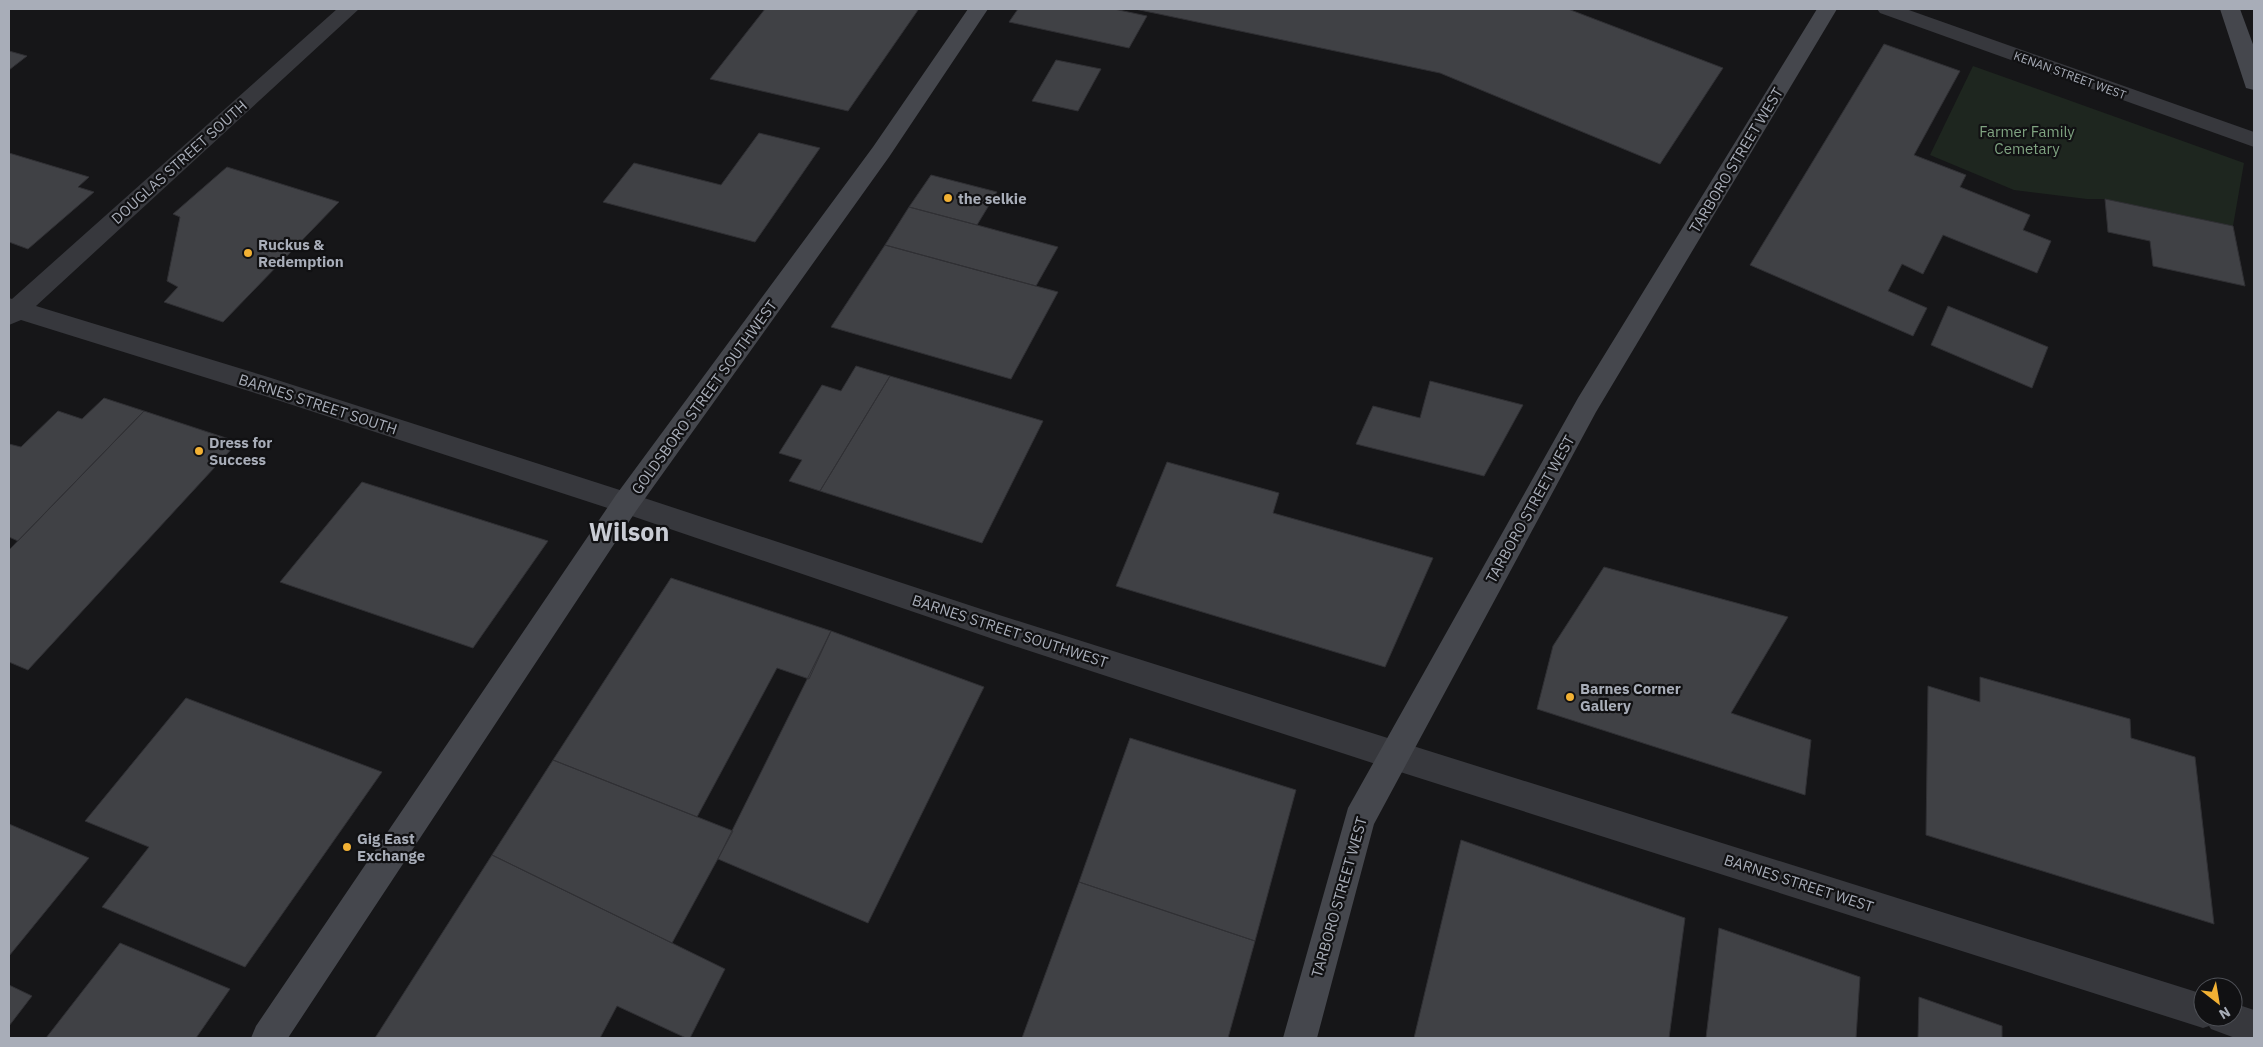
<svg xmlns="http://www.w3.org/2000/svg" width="2263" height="1047" viewBox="0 0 2263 1047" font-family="'IBM Plex Sans',sans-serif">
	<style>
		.green { fill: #1e261f }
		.building { fill: #404145; stroke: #303034 }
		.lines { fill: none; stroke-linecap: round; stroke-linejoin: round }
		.street { fill: #37383d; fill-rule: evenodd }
		.secondary { fill: #45474d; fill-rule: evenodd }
		.poi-dot { fill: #f2b134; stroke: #111113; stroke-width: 2 }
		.labels { text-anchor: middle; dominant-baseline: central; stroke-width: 4.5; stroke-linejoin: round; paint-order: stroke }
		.far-street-label { font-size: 12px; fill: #a8adb8; stroke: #111113 }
		.park-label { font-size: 15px; fill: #7fa381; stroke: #111113 }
		.street-label { font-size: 15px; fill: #a8adb8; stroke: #111113 }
		.poi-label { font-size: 15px; font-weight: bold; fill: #a8adb8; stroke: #111113; text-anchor: start }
		.town-label { font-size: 25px; font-weight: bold; fill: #c9ccd4; stroke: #111113 }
	</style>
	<rect width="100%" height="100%" fill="#161618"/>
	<path class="green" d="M1973 66 2244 163 2233 226 2105 199H2087L2014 190 1930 155Z"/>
	<path class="building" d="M765 9H912L918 10 848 111 710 79Z
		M1018 9H1114L1147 16 1129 48 1009 22Z
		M1135 9H1568L1723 68 1660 164 1440 73Z
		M1884 44 1960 71 1914 155 1966 175 1960 187 2030 215 2023 230 2051 241 2037 273 1943 235 1923 274 1902 264 1888 291 1927 308 1913 336 1750 265Z
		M9 51 27 56 9 70Z
		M1056 60 1101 69 1078 111 1032 101Z
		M759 133 820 148 755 242 603 202 634 163 721 185Z
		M9 153 89 177 78 187 94 192 28 249 9 242Z
		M227 167 339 202 223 322 164 302 178 287 167 281 180 217 173 214Z
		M931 175 997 192 977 225 909 207Z
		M2105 199 2233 226 2245 286 2153 266 2150 241 2108 232Z
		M909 207 977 225 1058 247 1036 286 885 245Z
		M885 245 1058 292 1011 379 831 327Z
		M1948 306 2048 347 2032 388 1931 345Z
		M856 366 890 376 820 491 789 481 802 460 779 453 822 385 841 391Z
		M890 376 1043 421 982 543 820 491Z
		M1430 381 1523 405 1484 476 1356 444 1373 406 1420 418Z
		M104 398 144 411 18 541 9 537V444L21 447 58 411 82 419Z
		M144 411 238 442 28 670 9 662V550Z
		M1167 462 1279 493 1273 513 1433 558 1385 667 1116 586Z
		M362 482 548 541 473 648 280 582Z
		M1604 567 1788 617 1731 713 1811 740 1805 795 1537 709 1553 646Z
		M671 578 831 631 809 679 777 668 697 817 553 760Z
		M831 631 984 687 868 923 718 859Z
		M1980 677 2130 719 2131 738 2195 757 2214 924 1926 835 1928 686 1980 702Z
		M186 698 382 772 245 967 102 907 149 847 85 821Z
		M1130 738 1296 790 1255 941 1079 882Z
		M553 760 733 831 672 943 492 855Z
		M9 824 89 858 9 956Z
		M1461 840 1685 918 1669 1038H1414Z
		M492 855 725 969 690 1038H686L617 1006 600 1038H375Z
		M1079 882 1255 941 1228 1038H1022Z
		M1719 928 1860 977 1856 1038H1706Z
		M120 943 230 989 196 1038H46Z
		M9 985 32 996 9 1026Z
		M1919 997 2002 1026V1038H1918Z"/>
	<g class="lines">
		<path class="street" d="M337 9H359L36 306 268 377 626 492 993 613 1394 740 2203 994V1017H2233V1003L2254 1010V1038H2235L2211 1029 2209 1026 2203 1028 1394 770 993 639 626 514 268 397 21 320 9 325V298L12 299Z
			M1877 9H1906L2254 132V147L1880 13Z"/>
		<path class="secondary" d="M968 9H988L889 157 636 511 288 1038H251L256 1026 616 495 873 147Z
			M1817 9H1837L1596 412 1374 824 1317 1038H1283L1348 808 1578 398Z
			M2220 9H2240L2254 47V90L2246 88Z"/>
	</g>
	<g class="poi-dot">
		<circle cx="948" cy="198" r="5"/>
		<circle cx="248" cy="253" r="5"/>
		<circle cx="199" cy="451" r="5"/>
		<circle cx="1570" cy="697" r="5"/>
		<circle cx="347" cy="847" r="5"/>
	</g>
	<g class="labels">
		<g class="far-street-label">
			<text transform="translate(2070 75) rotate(20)">KENAN STREET WEST</text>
		</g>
		<g class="park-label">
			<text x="2027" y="131">Farmer Family<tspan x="2027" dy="17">Cemetary</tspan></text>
		</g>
		<g class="street-label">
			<text transform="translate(1736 160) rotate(-59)">TARBORO STREET WEST</text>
			<text transform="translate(179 162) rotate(-42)">DOUGLAS STREET SOUTH</text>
			<text transform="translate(704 397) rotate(-54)">GOLDSBORO STREET SOUTHWEST</text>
			<text transform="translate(318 404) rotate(18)">BARNES STREET SOUTH</text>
			<text transform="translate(1530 509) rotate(-61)">TARBORO STREET WEST</text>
			<text transform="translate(1010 631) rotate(18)">BARNES STREET SOUTHWEST</text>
			<text transform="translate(1799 883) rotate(18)">BARNES STREET WEST</text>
			<text transform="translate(1339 897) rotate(-74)">TARBORO STREET WEST</text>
		</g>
		<g class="poi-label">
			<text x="958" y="198">the selkie</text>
			<text x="258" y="244">Ruckus &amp;<tspan x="258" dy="17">Redemption</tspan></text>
			<text x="209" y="442">Dress for<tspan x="209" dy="17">Success</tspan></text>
			<text x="1580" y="688">Barnes Corner<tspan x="1580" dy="17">Gallery</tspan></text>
			<text x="357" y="838">Gig East<tspan x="357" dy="17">Exchange</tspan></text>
		</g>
		<g class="town-label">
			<text x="629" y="531">Wilson</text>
		</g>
	</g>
	<rect width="2263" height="1047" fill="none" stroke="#a8adb8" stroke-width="20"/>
	<g transform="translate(2218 1002) rotate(149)"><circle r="24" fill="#111113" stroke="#4d4f55"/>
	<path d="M0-4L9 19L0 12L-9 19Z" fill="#f2b134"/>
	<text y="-8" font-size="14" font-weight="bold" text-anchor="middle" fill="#a8adb8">N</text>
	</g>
</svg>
